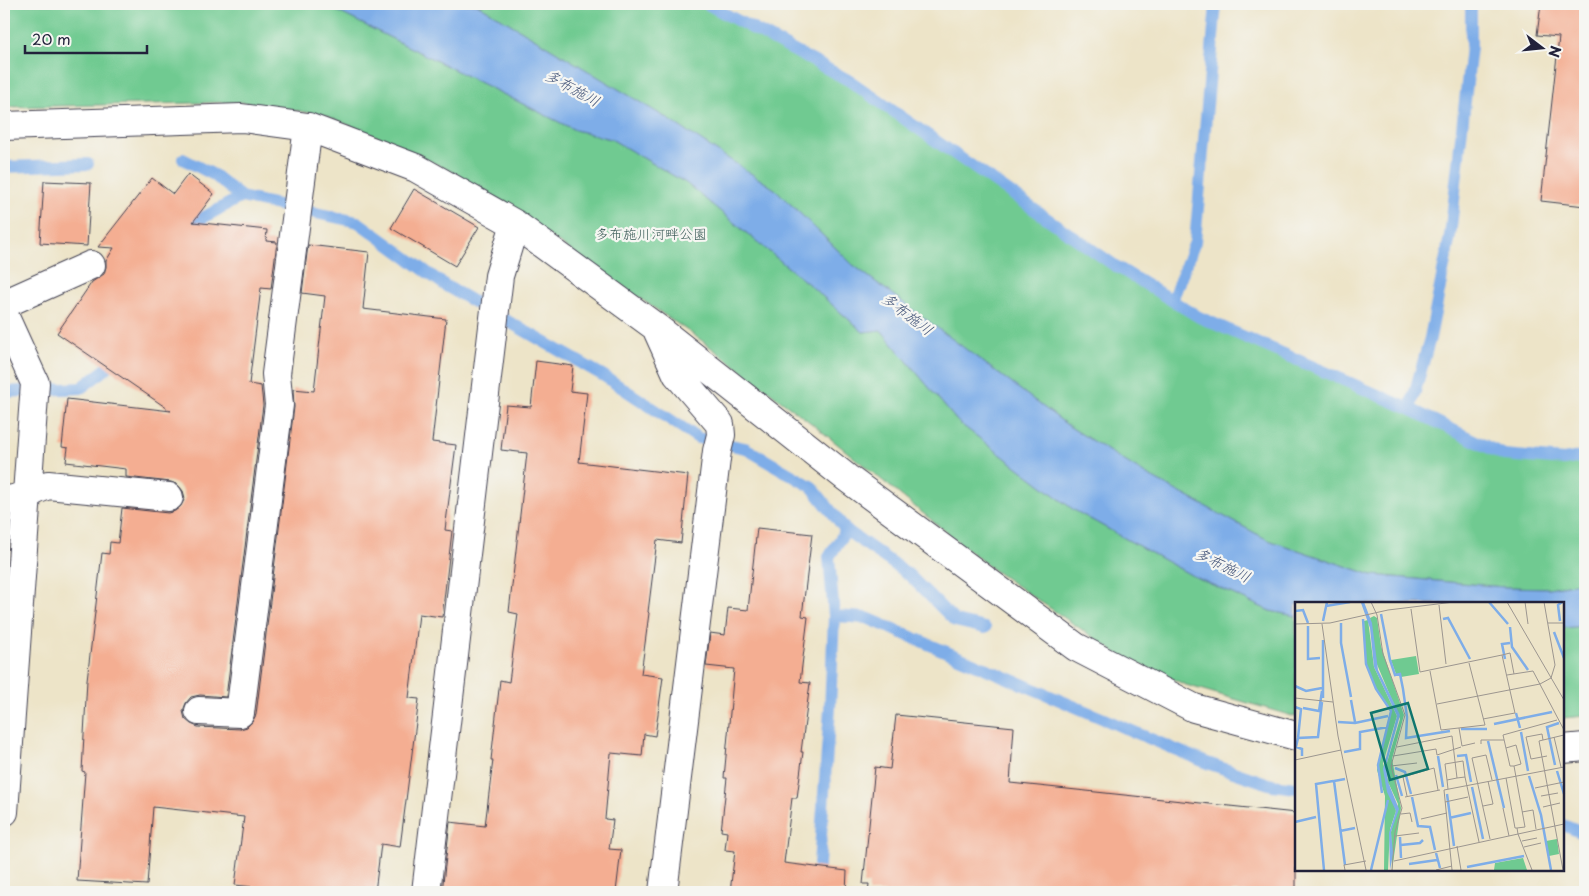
<svg xmlns="http://www.w3.org/2000/svg" width="1589" height="896" viewBox="0 0 1589 896" font-family="'Playpen Sans','Klee One',sans-serif">
	<style>
		.green { fill: #6fca91; stroke: #487666 }
		.water { fill: #7eade8; stroke: #506892 }
		.lines { fill: none; stroke-linecap: round; stroke-linejoin: round }
		.stream { stroke: #7eade8; stroke-width: 12 }
		.building { fill: #f4ae92 }
		.street-casing { stroke: #403f50; stroke-width: 30 }
		.street { stroke: #fff; stroke-width: 28 }
		.labels { text-anchor: middle; dominant-baseline: central; stroke-width: 4.5; stroke-linejoin: round; paint-order: stroke }
		.park-label { font-size: 14px; fill: #3d5d59; stroke: #f6f6f2 }
		.water-label { font-size: 15px; font-style: italic; fill: #425378; stroke: #f6f6f2 }
		.inset-river { fill: none; stroke: #7eade8; stroke-width: 2.5 }
		.inset-road { fill: none; stroke: #9c9690; stroke-width: 1 }
		.view { fill: #0f766e; fill-opacity: 0.15; stroke: #0f766e; stroke-width: 2.5 }
		.inset-edge { fill: none; stroke: #22223b; stroke-width: 2.5 }
	</style>
	<rect width="100%" height="100%" fill="#f6f6f2"/>
	<filter id="ink" filterUnits="userSpaceOnUse"><feTurbulence type="fractalNoise" baseFrequency=".02" numOctaves="2"/><feDisplacementMap in="SourceGraphic" scale="10" xChannelSelector="R" yChannelSelector="G"/><feConvolveMatrix kernelMatrix="1 2 1 2 8 2 1 2 1" color-interpolation-filters="sRGB"/></filter>
	<filter id="wash" filterUnits="userSpaceOnUse"><feTurbulence type="fractalNoise" baseFrequency=".0096" numOctaves="4" result="noise"/><feDisplacementMap in="SourceGraphic" scale="20" xChannelSelector="R" yChannelSelector="G"/><feGaussianBlur stdDeviation="1.12" result="paint"/><feColorMatrix in="noise" values="0 0 0 0 0 0 0 0 0 0 0 0 0 0 0 0 0 1.4 0 .05"/><feComposite in="paint" operator="in"/></filter>
	<g filter="url(#wash)">
		<rect width="100%" height="100%" fill="#ede4c8"/>
		<path class="green" d="M4 4H323L575 130 611 139 686 183 812 287 863 332 881 330 958 422 1074 510 1191 575 1270 611 1296 616V717L1186 685 1121 656 992 569 815 426 701 340 555 240 453 172 383 139 324 115 242 102 4 107Z
			M477 4H707L850 81 1114 265 1199 317 1410 409 1504 455 1564 460 1585 456V582L1549 588 1503 587 1372 575 1268 540 1147 475 1070 427 853 265 776 190 668 119Z
			M1585 626V716L1563 718V628Z"/>
		<path class="water" d="M323 4H477L668 119 776 190 853 265 1070 427 1147 475 1268 540 1372 575 1503 587 1549 588 1585 582V626L1563 628V604H1296V616L1270 611 1191 575 1074 510 958 422 881 330 863 332 812 287 686 183 611 139 575 130Z"/>
		<g class="lines">
			<path class="stream" d="M707 4 850 81 1114 265 1199 317 1410 409 1504 455 1564 460 1585 456
				M183 159 214 175 241 197 358 222 446 286 604 376 698 438 745 448 812 487 846 530 909 575 955 621 985 628
				M4 167 88 164
				M185 232 188 226 241 197
				M1172 300 1195 242 1216 4
				M4 392 81 388 106 369 115 353
				M1410 409 1430 338 1450 236 1471 47V4
				M834 616 829 557 846 530
				M1563 825 1585 834
				M817 892 830 709 834 616 867 618 1207 763 1272 785 1296 788"/>
		</g>
		<g id="blocks">
			<path class="building" d="M1541 4H1585V206L1541 201 1559 37 1537 35Z
				M188 174 214 194 193 222 267 230 266 241 277 242 271 289 261 288 249 384 261 386 263 405 226 697 200 695 191 697 186 703 183 711 185 719 191 724 198 727 240 729 247 727 252 722 256 715 294 407 293 389 314 391 325 296 302 293 308 245 369 252 363 309 446 319 432 442 456 445 445 530 452 531 442 617 419 614 409 698 419 699 400 847 381 844 375 892H300L235 885 244 817 153 807 147 885 77 881 85 772 82 771 87 680 102 553 109 554 110 542 118 543 122 508 168 513 175 511 181 506 185 498 183 491 178 485 171 482 126 477V469L66 462 68 448 62 447 67 399 171 411 57 333 92 282 104 274 106 267V261L114 248 98 247 152 178 173 194Z
				M44 181 91 183 87 246 40 243Z
				M414 189 479 227 455 266 391 228Z
				M536 361 573 366 570 391 587 393 579 462 688 475 681 543 657 540 648 612 649 613 641 674 663 677 655 736 644 734 642 756 611 753 605 819 613 820 609 849 621 850 616 892H442L450 822 485 826 493 760H491L500 680 509 682 518 614 509 612 527 453 501 450 506 405 531 407Z
				M757 528 812 534 802 616 808 617 800 682 810 683 801 752H803L797 798H792L784 863 847 871 846 892H730L735 851 725 850 727 832 721 831 727 778H724L734 669 706 666 710 633 725 635 728 608 748 610Z
				M896 715 1014 727 1010 783 1296 813V892H868L869 884H863L875 767 890 769Z"/>
		</g>
	</g>
	<g filter="url(#ink)">
		<use href="#blocks" fill-opacity="0" stroke="#403f50" stroke-width="1"/>
		<g class="lines">
			<g class="street-casing">
				<path id="street" d="M4 126 242 118 308 127 416 168 515 224 657 328 847 478 1076 647 1194 708 1296 736
					M4 304 91 265
					M4 315 35 383 4 812
					M658 332 677 374 720 424 721 435 717 451 663 892
					M4 499 12 500 48 485 169 497
					M199 711 240 713 279 405 276 374 308 127
					M1563 749 1585 747
					M426 892 499 276 515 224"/>
			</g>
			<use href="#street" class="street"/>
		</g>
	</g>
	<g class="labels">
		<g class="park-label">
			<text x="651" y="233">多布施川河畔公園</text>
		</g>
		<g class="water-label">
			<text transform="translate(573 87) rotate(29)">多布施川</text>
			<text transform="translate(908 313) rotate(37)">多布施川</text>
			<text transform="translate(1223 564) rotate(26)">多布施川</text>
		</g>
	</g>
	<g transform="translate(1295 602)">
		<rect width="269" height="269" fill="#ede4c8"/>
		<path d="M79 14 82 16 86 44 109 113 97 157 106 206 97 268 96 230 103 202 93 180 91 164 105 117 81 60 75 16ZM73 18 79 65 102 114 88 161 101 209 95 227 93 268H89L90 194 82 168 96 109 81 87 71 62 69 19ZM121 54 124 72 106 75V72H101L96 58ZM262 237 264 252 254 254 251 239ZM228 256 232 268H199L200 261Z" fill="#6fca91"/>
		<path d="M69 0 77 21 83 68 105 113 91 164 93 180 104 207 96 230 98 252 95 268 94 231 101 209 92 190 88 167 102 114 79 65 75 26 66 1Z" fill="#7eade8"/>
		<path class="inset-river" d="M194 0 213 22M31 4 55 0M0 9 8 8 13 21M86 12 95 58 100 73 105 72 108 87 112 115 111 136 155 129M68 17 71 62 81 87 96 109 83 163 87 191M148 17 153 16 175 57M28 19 32 0M265 19 263 3 267 0M46 21V41L56 95M13 24V57L25 56M215 25 217 45 233 68M259 30 269 56M210 57 207 42 215 41M0 84 11 89 27 86M28 96V38M56 98 60 120M0 105 6 107 3 136M8 106 24 109 27 89M221 111 225 126M43 120 60 121 93 114M199 122 257 110M166 127H192M226 130 233 169M193 139 209 206M49 150 65 147V130L93 125M7 154V147L1 145 3 136 23 135 27 100M143 154 148 185M162 154 171 153 176 180M260 163 252 125 264 121M100 166 110 170 116 192M262 169 269 192M101 173 107 194M234 174 246 213 256 268M177 185 188 237M152 192 159 244M117 195 123 224 135 225 140 248M154 216 176 211M0 220 21 215M45 229 60 226M105 235 106 256M106 243 125 241 128 238M141 251 145 266M114 262 142 258M50 263 39 179 50 177M172 265 229 254M29 268 21 182 38 179M76 268 93 198"/>
		<path class="inset-road" d="M76 0 82 13 88 52 110 113 96 164 107 206 100 230 97 268M212 0 269 98M230 0 233 22M249 0 260 63 256 76M144 3 151 62M116 7 125 70 207 53 220 111 188 117M253 21H269M0 22 35 21 93 8 159 0M27 22 43 134 71 268M207 53 215 51 219 72M135 69 146 128 190 123 174 61M212 73 238 69 269 128M0 96 38 100M142 102 245 82 256 76M164 126 167 144 180 141M259 135 266 165M248 138 247 132 231 135 236 157 252 154M186 142V138H209M102 145 157 134 162 176 170 175 184 240M211 146 221 143 226 162 219 164M98 154 141 147 142 153 166 145M0 158 46 148M96 164 122 161M211 176 220 226H222M152 178 150 162 168 159 170 175M240 186 269 180M153 187 152 178 162 176M112 194 108 175 139 166 143 188M246 194 263 191M110 195 145 188M150 200 173 195M188 204 198 202 193 179M248 205 265 201M208 206 214 234M227 210 238 208 241 227M106 212 115 211 117 220M126 217 152 211M100 234 124 231M195 237 177 156 191 153 197 178M227 239 242 236M162 244 166 268M229 245 246 241M99 259 269 222M50 268 49 263 71 259M141 268 157 264M157 268 149 188 269 165M237 268 223 232 222 226 230 225 219 164H215L208 133 262 118M268 268 244 139 269 133"/>
		<path class="view" d="M113 101 133 167 95 178 76 111Z"/>
		<rect width="269" height="269" class="inset-edge"/>
	</g>
	<rect width="1589" height="896" fill="none" stroke="#f6f6f2" stroke-width="20"/>
	<g transform="translate(1542 48) rotate(106)" stroke="#f6f6f2" stroke-width="4" paint-order="stroke">
	<path d="M0-4L9 19L0 12L-9 19Z" fill="#22223b"/>
	<text y="-8" font-size="14" font-weight="bold" text-anchor="middle" fill="#22223b">N</text>
	</g>
	<path d="M25 45v8h122v-8" fill="none" stroke="#22223b" stroke-width="2.5"/>
	<text x="32" y="45" font-size="15" fill="#22223b" stroke="#f6f6f2" stroke-width="4" paint-order="stroke">20 m</text>
</svg>
